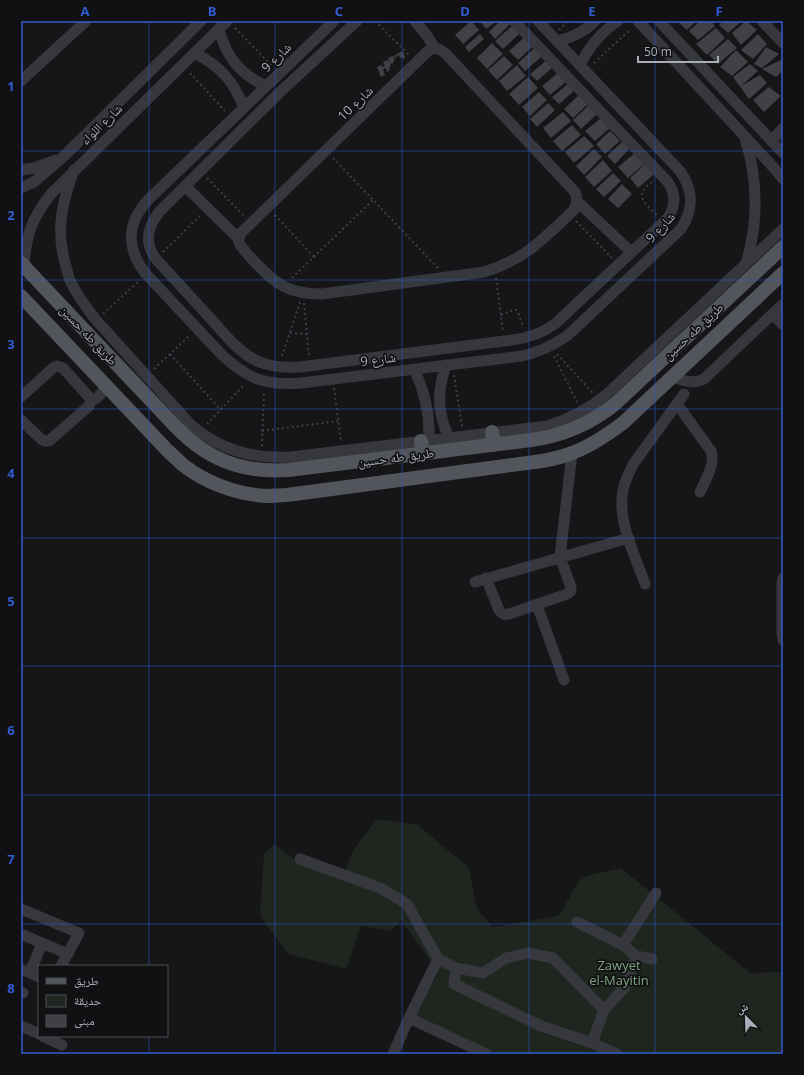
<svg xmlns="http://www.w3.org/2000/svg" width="804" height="1075" viewBox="0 0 804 1075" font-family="'Open Sans','Noto Naskh Arabic',sans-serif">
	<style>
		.green { fill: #1e261f }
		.building { fill: #404145 }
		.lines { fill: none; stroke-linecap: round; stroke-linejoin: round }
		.path { stroke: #3d3f44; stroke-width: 2; stroke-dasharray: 2 3; stroke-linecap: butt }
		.minor { stroke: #37383d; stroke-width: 11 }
		.major { stroke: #53555c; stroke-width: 14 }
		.grid { fill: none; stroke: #325cd3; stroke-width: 1; stroke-opacity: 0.55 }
		.labels { text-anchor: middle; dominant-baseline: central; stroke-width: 3.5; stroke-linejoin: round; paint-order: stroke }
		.street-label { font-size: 13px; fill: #a8adb8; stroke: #111113 }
		.park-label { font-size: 13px; fill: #7fa381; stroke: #111113 }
		.neatline { fill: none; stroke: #325cd3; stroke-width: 1.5 }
		.grid-label { font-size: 13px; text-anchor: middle; font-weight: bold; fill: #325cd3 }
	</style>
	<rect width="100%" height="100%" fill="#161618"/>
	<path class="green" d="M377 819 418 825 469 868 477 909 493 927 559 916 581 877 621 868 750 973 783 972V1054H490L411 1017 439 973 401 920 391 931 361 926 346 969 288 954 260 916 264 854 274 844 296 860 344 873 353 850Z"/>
	<path class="building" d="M471 21 479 30 463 44 455 35Z
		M480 21H497L486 29Z
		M500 21H510L511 23 495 39 489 32Z
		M677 21H696L687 30Z
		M700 21H711L715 26 698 40 689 31Z
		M723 21H742L728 33 719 25Z
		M746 21 757 30 741 45 732 33Z
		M512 26 519 34 503 49 495 41Z
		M716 28 725 38 707 55 696 44Z
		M480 34 484 39 469 52 465 47Z
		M758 34 767 44 753 59 741 50Z
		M526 36 534 45 518 60 509 51Z
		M728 39 737 48 718 64 709 55Z
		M492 43 503 54 487 69 477 58Z
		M766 47 779 54 762 68 754 64Z
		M535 48 542 56 525 71 518 63Z
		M736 50 748 62 732 76 720 67Z
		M402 51 403 53 404 52 405 58 403 59 402 57 400 58 399 55 395 58 394 56Z
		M393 56 395 60 393 61 394 63 391 64 388 58Z
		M504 56 513 65 497 80 488 70Z
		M389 60 391 66 389 67 390 70 387 72 386 68 383 69 385 75 381 77 377 67 381 65 382 67 385 66 383 62Z
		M781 60 783 62V70L776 77 762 69Z
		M546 61 552 68 537 81 530 74Z
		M750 64 758 71 741 86 760 75 767 83 749 99 733 77Z
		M517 65 526 76 507 91 499 81Z
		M559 72 567 81 550 95 542 86Z
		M528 77 538 88 519 105 509 94Z
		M568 84 574 91 559 104 552 97Z
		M769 87 781 96 764 112 753 100Z
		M539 92 547 100 530 116 522 107Z
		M579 95 588 104 573 118 564 109Z
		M548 103 555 110 537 127 530 119Z
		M589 105 597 114 581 129 573 120Z
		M563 112 571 121 551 138 543 128Z
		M601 118 610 128 595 141 585 131Z
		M572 125 581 135 562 151 553 141Z
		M610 131 620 141 605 154 596 144Z
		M584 136 594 146 574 163 565 152Z
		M623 141 630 148 615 164 607 156Z
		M594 149 602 157 584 175 576 166Z
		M635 153 644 164 628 178 618 167Z
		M603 160 612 171 594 187 585 177Z
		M645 164 654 174 638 188 630 178Z
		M613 173 621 181 604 197 596 189Z
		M622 184 632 194 618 208 608 199Z"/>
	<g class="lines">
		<path class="path" d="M375 21 409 55
			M235 28 272 66
			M559 30 568 21
			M594 63 631 29
			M190 73 225 111
			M333 158 438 268
			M207 178 244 216
			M652 182C649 184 645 188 643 191 638 200 652 210 657 215
			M275 215 314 257
			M576 221 612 258
			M163 252 201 215
			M292 278 373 200
			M496 278 503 332
			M304 303 309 356
			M103 314 138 282
			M501 315 513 310H516L518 312 523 327
			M290 333 307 334
			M170 354 220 409
			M557 354 593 393
			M282 356 300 302
			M554 356 577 402
			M154 369 190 335
			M454 375 462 427
			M334 388 341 442
			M207 424 245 384
			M262 431 338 421
			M262 446 264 392"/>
		<path class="minor" d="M334 21 149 199C126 223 126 249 146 274L222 355C248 379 266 386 301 383L522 356C540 352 552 346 567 336L681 229C694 209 694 191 680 171L538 21
			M357 21 279 93 160 211C148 226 143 242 156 259 174 279 192 298 210 318 224 333 238 352 257 361 271 367 286 368 300 367L512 340C529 338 543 333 556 323L667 219C676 206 676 193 667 181L514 21
			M415 21 428 37 435 49
			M638 21 774 168 783 179
			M659 21 783 153
			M762 21 783 43
			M219 29C226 57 240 74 266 86
			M557 41C572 38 584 32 595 21
			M431 49H439L445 53 575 192C578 199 577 204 574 210 544 238 525 260 484 272L322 294C309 294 297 293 285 287 271 280 261 268 250 257 247 253 243 249 240 245 238 241 239 237 241 233L428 51Z
			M194 53C219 65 234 81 244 108
			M580 65C589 47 601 32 618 21
			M21 81 86 21
			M745 138C758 180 759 221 746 263
			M771 141 783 128
			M21 170 34 168 56 160
			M74 170C61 205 55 233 67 270 68 274 69 280 72 284 78 297 87 308 96 320L191 425C220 450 252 459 291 457L547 426C570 419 589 409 607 394L783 229
			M185 186 239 239
			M21 188 34 182 62 158 201 21
			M577 201 631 252
			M24 265C26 235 32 218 51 194L227 21
			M773 314 783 325
			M446 365C437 391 437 412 449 438
			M414 369C425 392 430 414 429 440
			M672 377C683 380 692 385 704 379L783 304
			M21 397 53 368 57 366 63 368 89 397 91 401 89 406 49 441H45L42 440 21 420
			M91 401 97 398 107 387
			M677 404 711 451C716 463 705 481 700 492
			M486 578 499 610C502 614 504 615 509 614L567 594 571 591V587L560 557 572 453
			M783 578 782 583V634L783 640
			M475 582 629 538
			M645 584C635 555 615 517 624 486 626 478 630 471 634 463L684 394
			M537 605 564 680
			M300 859 380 888 407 904 438 959 456 968 483 973 506 958 528 953 553 958 604 1010
			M21 909 79 933 61 966
			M577 922 623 945 636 956 652 959
			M21 934 68 954
			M623 945 656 893
			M456 968 454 984 541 1026 592 1043 617 1054
			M21 969 39 977
			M30 972 42 944
			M21 992 23 993
			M409 1018 486 1054
			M21 1026 39 1034
			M42 1036 62 1045
			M592 1043 604 1010 625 987 636 956
			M393 1054 409 1018 438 959"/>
		<path class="major" d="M21 263 176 427C208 460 242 473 288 470L531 440C562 436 590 424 615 404L783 247
			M21 296 167 450C172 455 178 460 183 465 206 483 236 494 266 496 273 496 280 495 287 495L542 461C552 459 563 457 572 453 591 446 607 435 623 423L783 273
			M492 432 494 445
			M421 441 423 454"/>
	</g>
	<path class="grid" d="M149 21V966M275 21V1054M402 21V1054M529 21V1054M655 21V1054M21 151H783M21 280H783M21 409H783M21 538H783M21 666H783M21 795H783M21 924H783M149 1036V1054"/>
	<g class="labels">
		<g class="street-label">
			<text transform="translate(276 57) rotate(-44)">شارع 9</text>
			<text transform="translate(355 103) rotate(-44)">شارع 10</text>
			<text transform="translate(101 124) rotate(-44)">شارع اللواء</text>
			<text transform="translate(660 227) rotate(-47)">شارع 9</text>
			<text transform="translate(693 331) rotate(-43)">طريق طه حسين</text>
			<text transform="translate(89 335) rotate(47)">طريق طه حسين</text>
			<text transform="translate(378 359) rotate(-7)">شارع 9</text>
			<text transform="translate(396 457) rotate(-7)">طريق طه حسين</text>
		</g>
		<g class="park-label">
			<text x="619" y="965">Zawyet<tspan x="619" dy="15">el-Mayitin</tspan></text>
		</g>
	</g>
	<rect width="804" height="1075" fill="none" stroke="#111113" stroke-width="44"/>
	<rect x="38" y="965" width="130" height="72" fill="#111113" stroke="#4d4f55"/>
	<rect x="46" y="978" width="20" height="6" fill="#53555c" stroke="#4d4f55"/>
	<text x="74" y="985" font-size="12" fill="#a8adb8">طريق</text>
	<rect x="46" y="995" width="20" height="12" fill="#1e261f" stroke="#4d4f55"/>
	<text x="74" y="1005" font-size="12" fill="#a8adb8">حديقة</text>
	<rect x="46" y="1015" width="20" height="12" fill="#404145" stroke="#4d4f55"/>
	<text x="74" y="1025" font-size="12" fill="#a8adb8">مبنى</text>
	<g transform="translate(746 1017) rotate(337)" stroke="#111113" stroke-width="3" paint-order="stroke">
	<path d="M0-3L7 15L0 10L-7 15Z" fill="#a8adb8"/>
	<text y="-6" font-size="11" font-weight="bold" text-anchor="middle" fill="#a8adb8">ش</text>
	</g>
	<path d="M638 56v6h80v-6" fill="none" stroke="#a8adb8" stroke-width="2"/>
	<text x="644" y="56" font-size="12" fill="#a8adb8" stroke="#111113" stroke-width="3" paint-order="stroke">50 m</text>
	<rect x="22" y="22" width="760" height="1031" class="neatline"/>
	<g class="grid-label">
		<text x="85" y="16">A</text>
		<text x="212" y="16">B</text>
		<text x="339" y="16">C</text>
		<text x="465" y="16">D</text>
		<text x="592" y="16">E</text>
		<text x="719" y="16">F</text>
		<text x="11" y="91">1</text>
		<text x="11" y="220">2</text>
		<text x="11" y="349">3</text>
		<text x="11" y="478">4</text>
		<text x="11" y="606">5</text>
		<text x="11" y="735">6</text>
		<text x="11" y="864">7</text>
		<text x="11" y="993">8</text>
	</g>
</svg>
